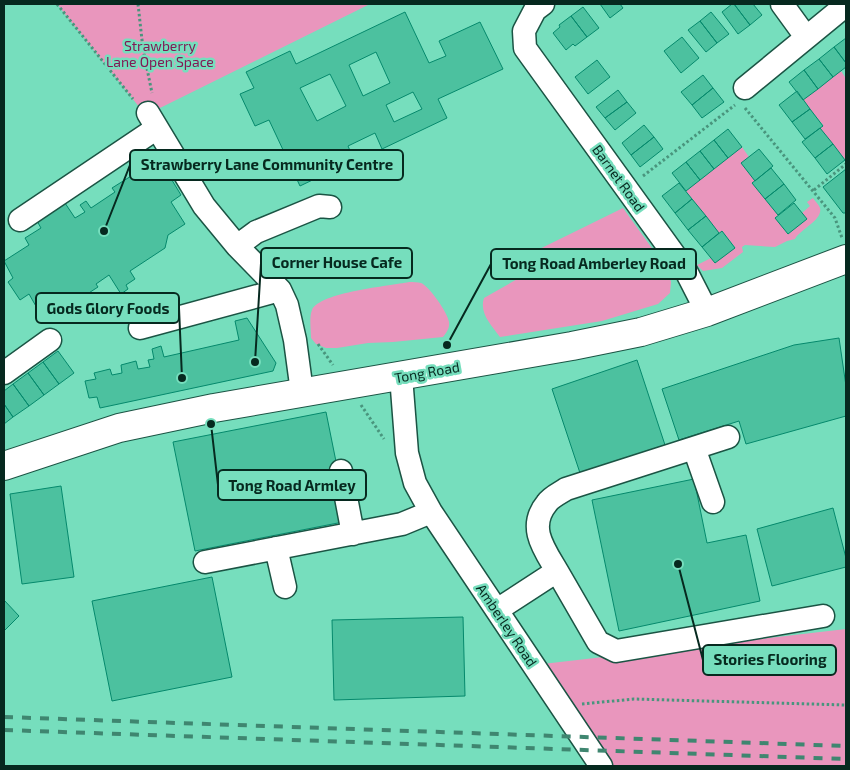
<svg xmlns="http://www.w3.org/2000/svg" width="850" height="770" viewBox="0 0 850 770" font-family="'Exo 2',sans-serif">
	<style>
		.green { fill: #e996bd }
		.building { fill: #4cc19f; stroke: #05896c; fill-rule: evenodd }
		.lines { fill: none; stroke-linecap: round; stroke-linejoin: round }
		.minor-casing { stroke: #1b5444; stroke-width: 25 }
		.major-casing { stroke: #1b5444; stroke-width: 30 }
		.path { stroke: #49957d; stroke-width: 3; stroke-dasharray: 2.5 2.5; stroke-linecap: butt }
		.minor { stroke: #fff; stroke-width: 22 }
		.major { stroke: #fff; stroke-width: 28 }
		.rail { stroke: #3f8670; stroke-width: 4; stroke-dasharray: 9 9; stroke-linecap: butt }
		.labels { text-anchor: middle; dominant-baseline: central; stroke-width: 5; stroke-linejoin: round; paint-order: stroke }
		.park-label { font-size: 14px; fill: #811a55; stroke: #76debd }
		.street-label { font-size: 14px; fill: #06291f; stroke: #76debd }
		.leader { fill: none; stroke: #06291f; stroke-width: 2 }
		.callout-dot { fill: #06291f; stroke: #76debd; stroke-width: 2 }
		.callout { fill: #76debd; stroke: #06291f; stroke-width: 2 }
		.callout-label { font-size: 15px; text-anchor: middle; font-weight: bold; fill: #06291f }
	</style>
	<rect width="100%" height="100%" fill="#76debd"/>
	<path class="green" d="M57 4H370L162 107 148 113 140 108Z
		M841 71 845 77 846 76 845 160 820 128 823 125 803 100Z
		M742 147 749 157 741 163 755 181 752 183 778 215 775 218 788 234 807 219 802 213 810 206 807 202 813 198C815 201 819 205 820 208 823 220 800 229 795 239L787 241 775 247 745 245 742 247 743 252 722 268 703 271 697 265 711 258 715 263 735 247 722 231 719 233 686 191Z
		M623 208 667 269 671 282 670 293 658 304 602 321 500 337C491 325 479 313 484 298L519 278 509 264Z
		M409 282C413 282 418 282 421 283 429 286 448 313 449 322 450 328 446 333 443 337L393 342 368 343 337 348H326L316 344 311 338C311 330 309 317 312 310 320 292 390 286 409 282Z
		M846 629V766H601L534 665Z"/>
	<path class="building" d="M600 4H620L623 8 610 18Z
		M732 4H734L750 25 738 34 722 12Z
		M734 4H753L762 15 750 25Z
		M583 7 599 28 587 37 571 16Z
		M405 12 429 63 446 56 439 41 480 22 503 69 438 99 447 118 382 149 375 133 348 146 354 160 300 186 269 120 255 126 240 94 254 88 246 72 290 51 296 64ZM376 52 390 83 363 96 349 65ZM330 74 346 106 317 121 300 88ZM413 92 422 109 394 122 386 105Z
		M711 12 729 34 717 43 700 21Z
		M571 16 587 37 575 46 573 44 566 50 553 33 560 27 559 25Z
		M700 21 717 43 706 52 688 30Z
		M682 37 699 58 681 73 664 51Z
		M846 38V63L834 47Z
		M834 47 846 63V67L833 77 819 59Z
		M819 59 833 77 818 89 804 70Z
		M597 60 610 77 588 94 575 77Z
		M804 70 818 89 803 100 789 82Z
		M703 75 713 88 692 105 681 92Z
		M713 88 724 102 702 118 692 105Z
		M618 90 627 102 605 118 596 107Z
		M797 91 810 109 792 122 779 105Z
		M627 102 636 113 615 130 605 118Z
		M810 109 823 126 805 139 792 122Z
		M644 125 654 137 631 155 622 143Z
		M820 128 833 144 815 158 802 142Z
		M728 129 742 147 728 158 714 140Z
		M654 137 663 149 640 167 631 155Z
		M714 140 728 158 714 169 700 151Z
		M833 144 845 160 827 174 815 158Z
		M759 149 773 166 755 181 741 163Z
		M700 151 714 169 700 180 686 162Z
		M148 156 158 171 164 167 181 195 171 202 185 224 168 235 165 248 130 271 135 279 126 285 128 289 121 294 109 275 96 284 98 287 64 309 56 296 37 308 29 294 20 300 8 282 13 278 4 261 29 245 25 238 41 228 37 221 65 203 75 218 85 212 80 205 86 201 91 208 115 192 112 188 144 168 139 161Z
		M686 162 700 180 686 191 672 173Z
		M771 168 784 184 765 199 752 183Z
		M846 169V213H843L823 187Z
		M679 183 692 199 675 213 662 196Z
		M784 184 796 200 778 215 765 199Z
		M692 199 706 216 688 230 675 213Z
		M794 203 807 219 788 234 775 218Z
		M706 216 719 233 702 247 688 230Z
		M722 231 735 248 715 263 702 247Z
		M247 318 276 363 273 371 100 408 97 397 89 398 85 381 96 379 94 373 110 369 112 375 122 373 121 365 136 361 138 369 150 367 148 360 154 359 152 349 161 346 164 357 239 340 235 321Z
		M839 338 846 386V416L746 444 739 421 679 440 662 389 794 345Z
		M58 351 74 373 59 384 43 362Z
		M637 360 665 445 580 473 552 389Z
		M43 362 59 384 44 395 28 373Z
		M28 373 44 395 29 406 13 384Z
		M13 384 29 406 13 417 4 404V391Z
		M4 404 13 417 4 424Z
		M326 412 348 521 195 551 173 442Z
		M694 479 707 543 746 535 760 601 619 631 592 500Z
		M61 486 74 577 22 584 10 494Z
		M833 508 846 558V567L772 586 757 529Z
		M212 577 232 677 112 701 92 601Z
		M4 600 19 616 4 631Z
		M463 617 465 696 334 700 332 620Z"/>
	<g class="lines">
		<g class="minor-casing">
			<path id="minor" d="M543 4 535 10 524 31 525 48 686 271 707 312
				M782 4 806 37
				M745 88 846 5
				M148 113 204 206 237 246 280 290 287 305 295 340 302 392
				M20 220 157 128
				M237 246 256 232 319 206 330 207
				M140 328 280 290
				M4 373 50 340
				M401 376 407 453 415 483 431 512 601 766
				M694 448 713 502
				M341 471 353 534
				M276 548 285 587
				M205 562 402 524 431 512
				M557 571 598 642 616 651 823 616
				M497 610 557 571C544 549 527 527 547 503 551 497 560 493 566 489L728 437"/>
		</g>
		<g class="major-casing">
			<path id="major" d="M4 466 119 428 214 408 572 346 641 332 707 312 846 259"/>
		</g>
		<path class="path" d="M57 4 133 99
			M138 4 143 49 152 93
			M745 108 835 218 842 238
			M643 176 735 105
			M814 190 846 164
			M318 344 333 365
			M361 405 384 439
			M582 704 634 699 846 705"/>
		<use href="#minor" class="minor"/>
		<use href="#major" class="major"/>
		<path class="rail" d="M4 717 846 746
			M4 730 846 759"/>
	</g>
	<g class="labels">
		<g class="park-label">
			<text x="160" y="45">Strawberry<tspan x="160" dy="16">Lane Open Space</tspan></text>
		</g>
		<g class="street-label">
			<text transform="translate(619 178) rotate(54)">Barnet Road</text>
			<text transform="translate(427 372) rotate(-10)">Tong Road</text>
			<text transform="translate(507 625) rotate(56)">Amberley Road</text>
		</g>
	</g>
	<path class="leader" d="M104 231L130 165M255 362L261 263M447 345L491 264M182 378L179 308M211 424L218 485M678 564L703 660"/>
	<g class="callout-dot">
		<circle cx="104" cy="231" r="5"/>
		<circle cx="255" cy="362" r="5"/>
		<circle cx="447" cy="345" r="5"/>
		<circle cx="182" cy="378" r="5"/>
		<circle cx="211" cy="424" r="5"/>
		<circle cx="678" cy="564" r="5"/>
	</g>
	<g class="callout">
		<rect x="130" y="150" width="273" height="30" rx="5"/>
		<rect x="261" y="248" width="151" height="30" rx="5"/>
		<rect x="491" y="249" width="205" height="30" rx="5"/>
		<rect x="36" y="293" width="143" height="30" rx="5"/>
		<rect x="218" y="470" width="148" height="30" rx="5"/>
		<rect x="703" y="645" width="133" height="30" rx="5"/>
	</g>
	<g class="callout-label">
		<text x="267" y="170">Strawberry Lane Community Centre</text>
		<text x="337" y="268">Corner House Cafe</text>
		<text x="594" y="269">Tong Road Amberley Road</text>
		<text x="108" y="314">Gods Glory Foods</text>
		<text x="292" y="491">Tong Road Armley</text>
		<text x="770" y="665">Stories Flooring</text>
	</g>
	<rect width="850" height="770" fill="none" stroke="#06291f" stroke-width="10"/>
</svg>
